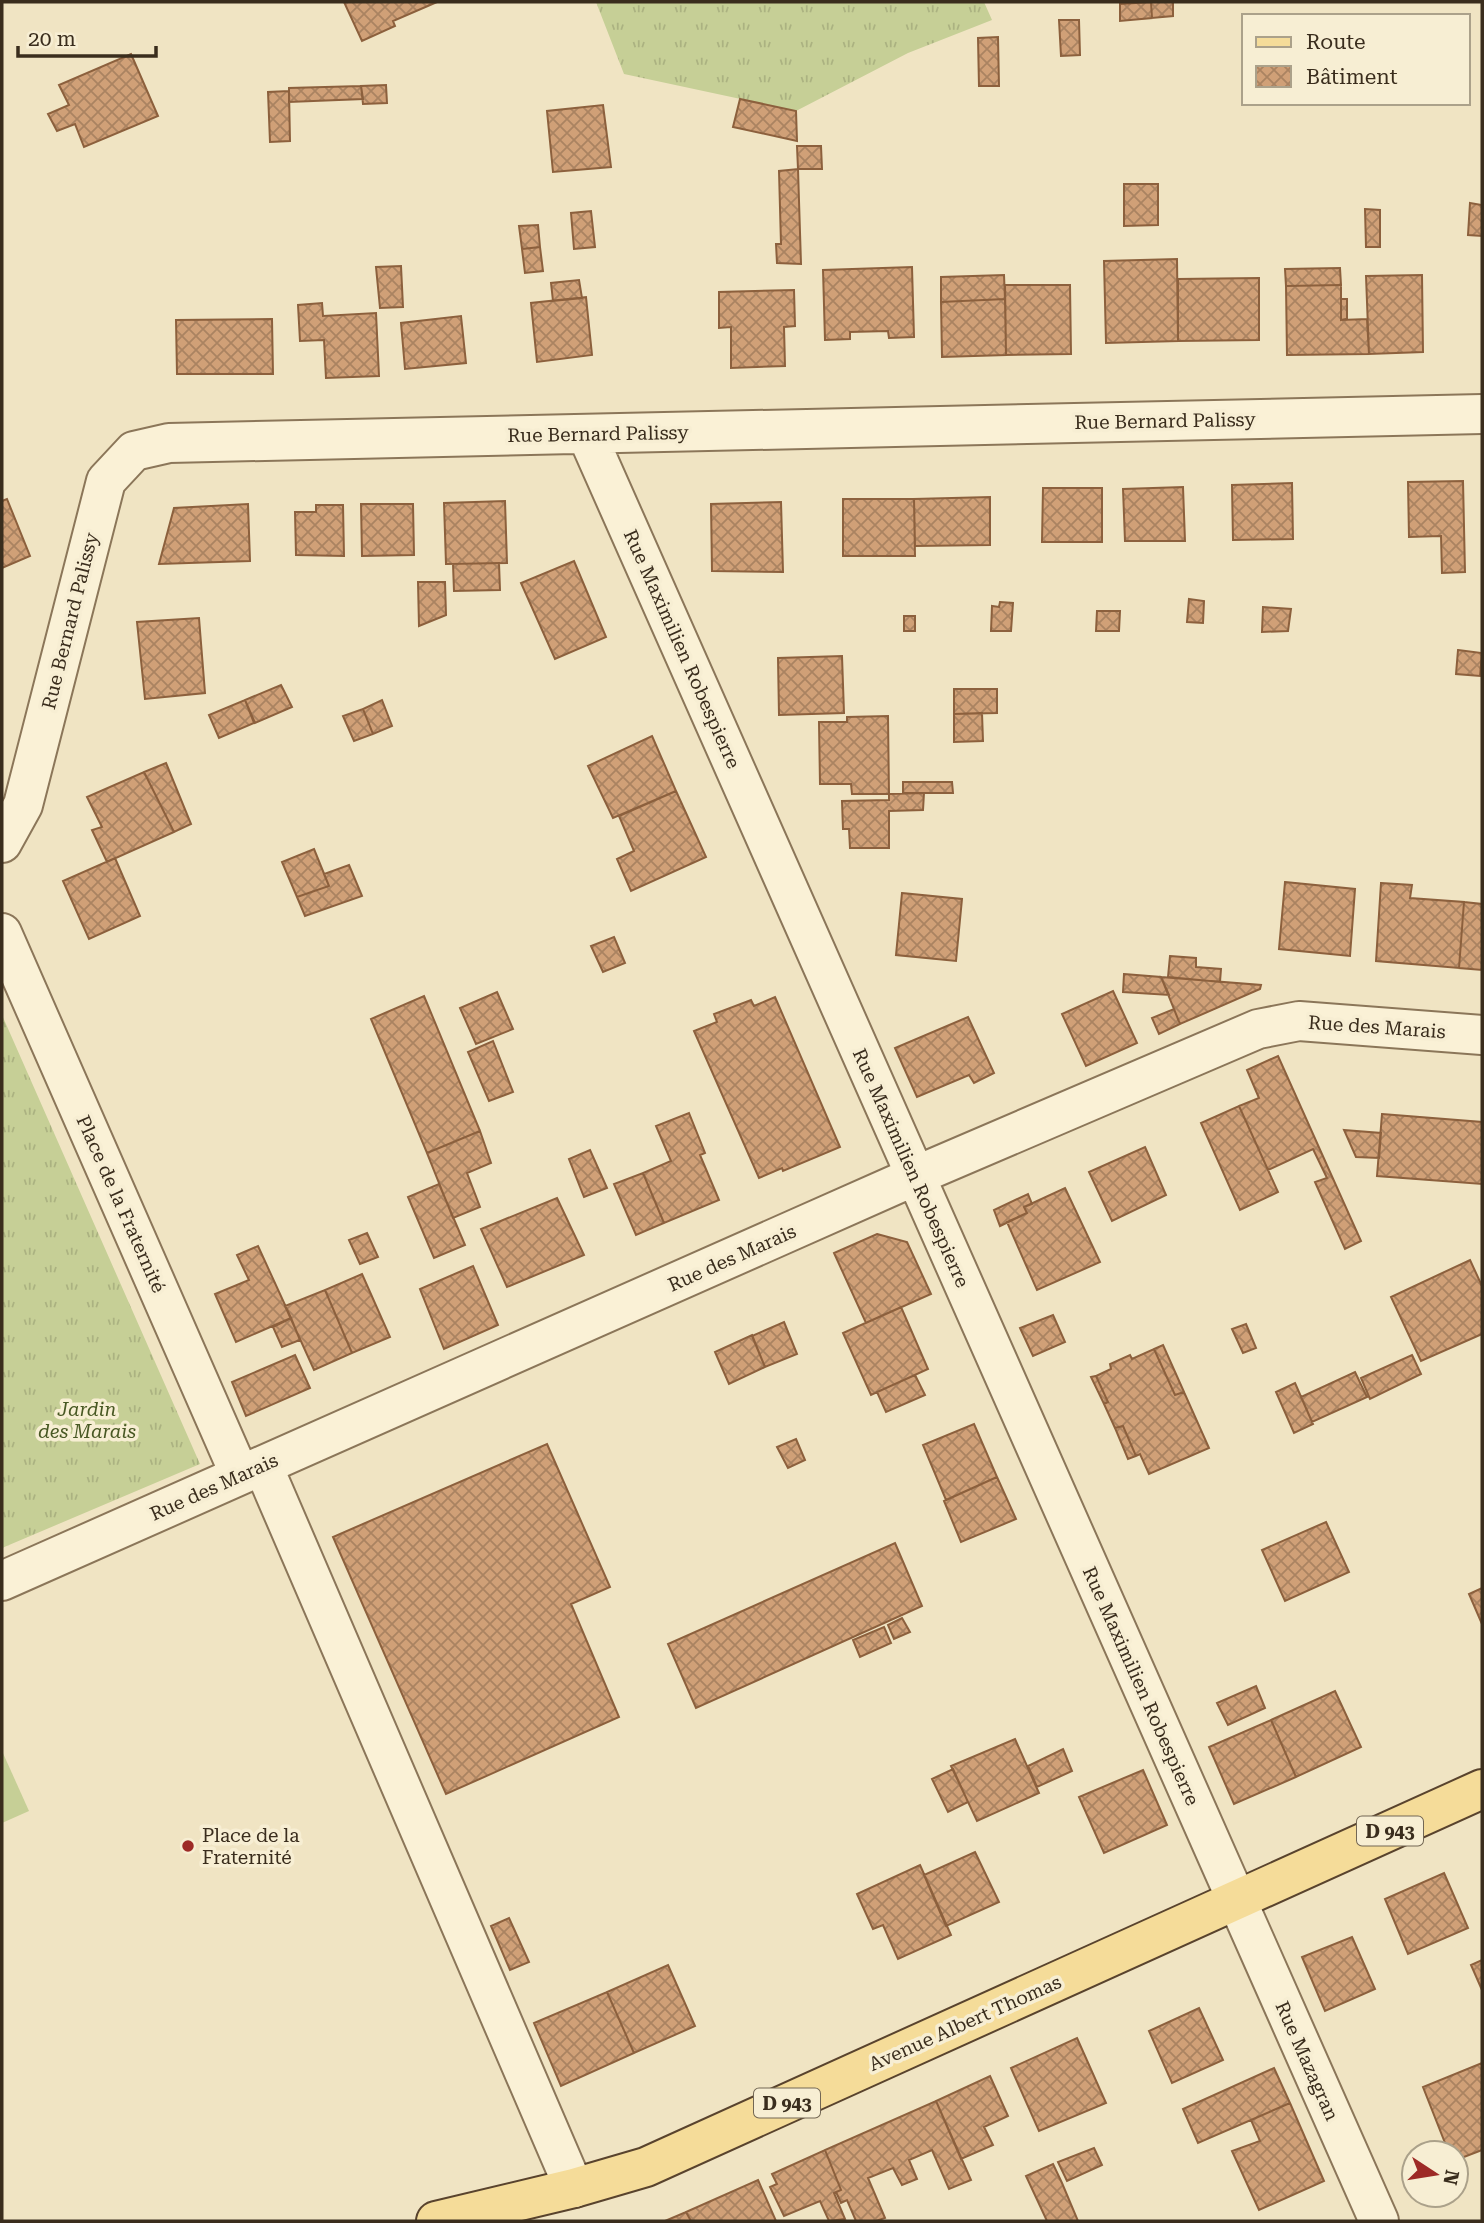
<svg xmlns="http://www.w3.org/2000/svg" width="1484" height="2223" viewBox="0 0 1484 2223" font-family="'Roboto Serif',serif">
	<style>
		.grass { fill: url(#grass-tufts) }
		.pitch { fill: #c6cf96 }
		.building { fill: url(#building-cross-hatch); stroke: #8c603d; stroke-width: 2 }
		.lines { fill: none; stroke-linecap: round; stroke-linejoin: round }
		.street-casing { stroke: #8b7659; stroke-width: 42 }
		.primary-casing { stroke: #59432d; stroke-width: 42 }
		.street { stroke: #faf1d6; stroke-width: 38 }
		.primary { stroke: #f5dc99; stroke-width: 38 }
		.poi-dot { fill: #9d2a26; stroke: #f7eed3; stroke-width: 2.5 }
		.labels { text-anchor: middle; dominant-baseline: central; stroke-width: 7; stroke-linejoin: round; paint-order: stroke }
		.shield { fill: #f7eed3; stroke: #736754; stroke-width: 2 }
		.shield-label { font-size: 18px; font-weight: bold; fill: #3a2d1d }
		.street-label { font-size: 19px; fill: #3a2d1d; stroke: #f7eed3 }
		.park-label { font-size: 19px; font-style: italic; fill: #485823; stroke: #f7eed3 }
		.poi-label { font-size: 19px; fill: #3a2d1d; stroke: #f7eed3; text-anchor: start }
	</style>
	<defs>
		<pattern id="grass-tufts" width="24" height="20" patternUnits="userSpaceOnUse" patternTransform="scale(1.75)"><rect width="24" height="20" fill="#c6cf96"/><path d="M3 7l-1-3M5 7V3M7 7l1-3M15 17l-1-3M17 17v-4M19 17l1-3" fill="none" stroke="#abb281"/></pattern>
		<pattern id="building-cross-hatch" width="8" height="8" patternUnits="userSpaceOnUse" patternTransform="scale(1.75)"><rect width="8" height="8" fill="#d0a077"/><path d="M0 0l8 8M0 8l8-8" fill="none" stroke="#aa8361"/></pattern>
	</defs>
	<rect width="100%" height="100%" fill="#f0e4c3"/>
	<path class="grass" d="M596 2H984L992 20 908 53 796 111 624 74Z
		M2 1015 200 1464 2 1548Z"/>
	<path class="pitch" d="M2 1751 29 1811 2 1823Z"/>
	<path class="building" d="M344 2H437L393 21 395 26 362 41Z
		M1151 2H1173V16L1152 18Z
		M1151 2 1152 18 1120 21V4Z
		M1059 20H1079L1080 55 1061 56Z
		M998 37 999 86H979L978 38Z
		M131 54 158 116 84 147 75 124 57 131 48 114 69 105 59 85Z
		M386 85 387 103 363 104 361 86Z
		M361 86 363 99 289 102V88Z
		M289 91 290 141 270 142 268 92Z
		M740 99 796 111 797 141 733 127Z
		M603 105 611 167 553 172 547 111Z
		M797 146H821L822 169H798Z
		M798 169 801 264 777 263 776 244H781L779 171Z
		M1124 184H1158V225L1124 226Z
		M1470 203 1482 205V236L1468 235Z
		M1365 209 1380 210V247H1366Z
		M591 211 595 247 574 249 571 213Z
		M538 225 540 247 522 249 519 226Z
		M540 247 543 271 525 273 522 249Z
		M1177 259 1178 341 1106 343 1104 261Z
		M401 266 403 307 380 308 376 267Z
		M912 267 914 337 889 338 888 331 850 332V339L825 340 823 270Z
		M1340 268 1341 285 1286 286 1285 269Z
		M1004 275 1005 299 941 302V277Z
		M1422 275 1423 352 1369 354 1366 276Z
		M1259 278V340L1178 341V279Z
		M579 280 582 298 553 301 551 283Z
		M1005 285H1070L1071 354 1006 355Z
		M1341 285V320L1367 319 1369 354 1287 355 1286 286Z
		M794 290 795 326 784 327 785 366 731 368V327L719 328V292Z
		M586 297 592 355 537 362 531 303Z
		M1005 299 1006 355 942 357 941 302Z
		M1341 299H1347V319L1341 320Z
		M322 303 323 316 376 313 379 376 326 378 324 340 300 341 298 305Z
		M461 316 466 363 405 369 401 323Z
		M272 319 273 374H177L176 320Z
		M1463 481 1465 572 1442 573 1441 536 1409 537 1408 482Z
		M1292 483 1293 539 1233 540 1232 485Z
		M1183 487 1185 541H1125L1123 489Z
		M1043 488H1102V542H1042Z
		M990 497V545L915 546 914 499Z
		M7 499 30 556 2 568V501Z
		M843 499H914L915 556H843Z
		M505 501 507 563 446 564 444 503Z
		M781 502 783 572 712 571 711 504Z
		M248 504 250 561 159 564 174 508Z
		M361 504H413L414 555 362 556Z
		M316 505H343L344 556 296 555 295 512H316Z
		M574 561 606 637 555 659 521 583Z
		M499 563 500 590 454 591 453 564Z
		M418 582H445L446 615 419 626Z
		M1189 599 1204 601 1203 623 1187 622Z
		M1000 602 1013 603 1011 631H991L992 606 999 607Z
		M1263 607 1291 609 1288 631 1262 632Z
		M1097 611H1120L1119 631H1096Z
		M904 616H915V631H904Z
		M199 618 205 693 145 699 137 622Z
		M1458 650 1482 653 1480 676 1456 674Z
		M842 656 844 713 779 715 778 658Z
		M281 685 292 707 255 723 245 700Z
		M954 689H997V713L954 714Z
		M245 700 254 723 219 738 209 715Z
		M382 700 392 726 373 734 363 709Z
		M363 709 373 734 354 741 343 716Z
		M982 713 983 741 954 742V714Z
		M888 716 889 794H852L851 784H820L819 722H847V717Z
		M652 736 676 791 613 818 588 766Z
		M166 763 191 824 174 832 144 772Z
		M144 772 174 832 107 862 92 830 102 827 87 797Z
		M903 782H952L953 793H903Z
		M676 791 706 857 631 891 617 859 634 851 619 816Z
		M924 793 923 810 889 811V848H850L849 829H843L842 801 889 800V794Z
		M314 849 329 886 297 897 282 862Z
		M115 858 140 916 89 939 63 881Z
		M349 865 362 896 305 916 297 897 329 886 324 874Z
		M1285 882 1355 889 1350 956 1279 949Z
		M1381 883 1412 885 1410 898 1464 902 1459 968 1376 961Z
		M902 893 962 899 956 961 896 955Z
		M1464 902 1482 904V970L1459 968Z
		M614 937 625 963 603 972 591 946Z
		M1170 956 1196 958V967L1221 969 1220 982 1168 977Z
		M1124 974 1161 977 1169 995 1123 992Z
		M1161 977 1261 985 1260 989 1180 1024Z
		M1113 991 1137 1043 1086 1066 1062 1014Z
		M497 992 513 1029 476 1044 460 1008Z
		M424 996 480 1131 427 1153 371 1019Z
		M775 997 840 1147 783 1171 782 1168 759 1178 694 1031 717 1022 714 1014 751 1000 754 1006Z
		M1174 1009 1180 1024 1159 1034 1152 1018Z
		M968 1017 994 1073 974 1083 969 1075 917 1097 895 1048Z
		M493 1041 513 1092 489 1101 468 1052Z
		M1278 1056 1361 1241 1345 1249 1315 1182 1327 1178 1313 1149 1268 1170 1239 1106 1259 1098 1247 1070Z
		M1239 1106 1278 1192 1240 1210 1201 1123Z
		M689 1113 705 1153 700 1155 719 1200 664 1223 643 1173 671 1161 656 1126Z
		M1382 1114 1482 1122V1184L1377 1176Z
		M1344 1130 1381 1133 1379 1158 1356 1157Z
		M480 1131 491 1163 467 1173 480 1207 453 1218 427 1153Z
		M1145 1147 1166 1195 1112 1221 1089 1172Z
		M590 1150 607 1188 584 1197 569 1159Z
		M643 1173 664 1223 636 1235 614 1184Z
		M439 1184 465 1245 434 1258 408 1197Z
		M1065 1188 1100 1262 1037 1290 1007 1222 1027 1213 1024 1207Z
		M1028 1194 1032 1204 1024 1207 1027 1213 1000 1226 994 1210Z
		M557 1198 584 1255 507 1287 481 1229Z
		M367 1233 378 1257 360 1264 349 1240Z
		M877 1234 907 1242 931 1294 866 1323 834 1253Z
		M258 1246 291 1318 236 1342 215 1294 249 1280 237 1255Z
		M1470 1260 1482 1286V1334L1421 1361 1391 1297Z
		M473 1266 498 1325 444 1349 420 1289Z
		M362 1274 390 1337 352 1353 325 1290Z
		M325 1290 352 1353 314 1370 285 1306Z
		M901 1307 928 1369 871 1395 843 1333Z
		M1053 1315 1065 1342 1033 1356 1020 1328Z
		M291 1318 300 1340 282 1347 273 1327Z
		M784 1322 797 1354 765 1367 752 1336Z
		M1246 1324 1256 1348 1243 1353 1232 1329Z
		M752 1335 765 1367 729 1384 715 1352Z
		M1163 1345 1184 1392 1175 1395 1154 1349Z
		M1154 1349 1175 1395 1184 1392 1209 1448 1149 1474 1140 1454 1136 1456 1123 1426 1115 1428 1104 1404 1108 1402 1096 1376 1111 1369 1110 1364 1130 1355 1132 1359Z
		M295 1355 310 1388 246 1416 232 1382Z
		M1412 1355 1421 1374 1370 1399 1361 1378Z
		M1355 1372 1367 1397 1312 1422 1301 1397Z
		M915 1375 925 1395 886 1412 877 1392Z
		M1096 1376 1108 1402 1104 1404 1091 1377Z
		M1295 1383 1313 1424 1294 1433 1276 1392Z
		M974 1424 997 1477 946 1500 923 1445Z
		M1123 1426 1136 1456 1128 1459 1115 1428Z
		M796 1439 805 1460 788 1468 777 1447Z
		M547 1444 610 1587 571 1604 619 1717 446 1794 333 1537Z
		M997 1477 1016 1519 961 1542 944 1501Z
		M1326 1522 1349 1572 1285 1601 1262 1550Z
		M895 1543 922 1606 696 1708 668 1644Z
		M1482 1588V1624L1469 1594Z
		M902 1618 910 1632 894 1639 888 1625Z
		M884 1627 891 1643 860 1657 853 1640Z
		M1256 1686 1265 1708 1228 1725 1217 1703Z
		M1335 1691 1361 1747 1296 1777 1271 1720Z
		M1271 1720 1296 1777 1234 1804 1209 1747Z
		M1015 1739 1039 1793 977 1821 951 1766Z
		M1063 1749 1072 1771 1037 1787 1028 1766Z
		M953 1769 968 1802 948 1812 932 1779Z
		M1143 1770 1167 1825 1104 1853 1079 1797Z
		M975 1852 999 1902 946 1926 924 1875Z
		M920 1865 951 1935 898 1959 883 1925 873 1929 857 1894Z
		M1444 1873 1468 1928 1408 1954 1385 1899Z
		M509 1918 529 1962 510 1970 491 1926Z
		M1352 1937 1375 1989 1325 2011 1302 1957Z
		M1482 1960V1990L1471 1965Z
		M668 1965 695 2026 634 2053 607 1992Z
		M607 1992 634 2053 561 2086 534 2023Z
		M1199 2008 1223 2060 1172 2083 1149 2031Z
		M1077 2038 1106 2103 1039 2131 1011 2068Z
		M1482 2063V2150L1456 2160V2153H1449L1423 2087Z
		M1274 2068 1290 2103 1198 2143 1183 2109Z
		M990 2076 1008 2116 984 2127 993 2145 961 2159 936 2101Z
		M936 2101 971 2180 949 2189 932 2150 909 2160 917 2179 902 2185 893 2168 868 2178 885 2218 876 2221H856L847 2200 841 2203 836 2192 841 2190 825 2150Z
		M1290 2103 1324 2181 1259 2210 1232 2151 1260 2141 1251 2120Z
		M1094 2148 1102 2165 1067 2181 1058 2162Z
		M825 2150 841 2190 834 2193 845 2219 829 2221 820 2201 784 2216 770 2187 777 2184 772 2174Z
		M1053 2164 1062 2183 1078 2221H1047L1026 2176Z
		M758 2180 776 2221H691L686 2212Z
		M686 2212 691 2221H665Z"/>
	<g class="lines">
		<g class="street-casing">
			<path id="street" d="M587 435 1379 2221
				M2 843 23 805 106 481 134 451 169 443 1482 414
				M2 933 240 1475
				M263 1466 574 2188
				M2 1581 915 1176 1258 1029 1299 1021 1482 1035"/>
		</g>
		<g class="primary-casing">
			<path id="primary" d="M436 2221 574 2188 646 2167 1482 1789"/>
		</g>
		<use href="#street" class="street"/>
		<use href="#primary" class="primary"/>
	</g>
	<circle class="poi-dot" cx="188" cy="1846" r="7"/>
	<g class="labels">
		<g class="shield">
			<rect x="1357" y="1816.5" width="66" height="29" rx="5"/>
			<rect x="754" y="2088.5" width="66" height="29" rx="5"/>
		</g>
		<g class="shield-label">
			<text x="1390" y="1831">D 943</text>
			<text x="787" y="2103">D 943</text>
		</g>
		<g class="street-label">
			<text transform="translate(1165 421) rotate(-1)">Rue Bernard Palissy</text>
			<text transform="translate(598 434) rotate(-1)">Rue Bernard Palissy</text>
			<text transform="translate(70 621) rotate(-76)">Rue Bernard Palissy</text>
			<text transform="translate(682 649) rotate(66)">Rue Maximilien Robespierre</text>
			<text transform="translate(1377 1027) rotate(4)">Rue des Marais</text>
			<text transform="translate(911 1168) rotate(66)">Rue Maximilien Robespierre</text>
			<text transform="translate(121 1204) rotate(66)">Place de la Fraternité</text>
			<text transform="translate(732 1258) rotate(-24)">Rue des Marais</text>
			<text transform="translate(214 1487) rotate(-24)">Rue des Marais</text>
			<text transform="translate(1141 1686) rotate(66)">Rue Maximilien Robespierre</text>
			<text transform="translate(965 2023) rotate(-24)">Avenue Albert Thomas</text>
			<text transform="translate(1307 2061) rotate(66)">Rue Mazagran</text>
		</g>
		<g class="park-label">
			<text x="87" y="1409">Jardin<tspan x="87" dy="22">des Marais</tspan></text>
		</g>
		<g class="poi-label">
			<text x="202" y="1835">Place de la<tspan x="202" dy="22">Fraternité</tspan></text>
		</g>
	</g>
	<rect width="1484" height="2223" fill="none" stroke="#3a2d1d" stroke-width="7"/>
	<rect x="1242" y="14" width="228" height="91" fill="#f7eed3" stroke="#aba18a" stroke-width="2"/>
	<rect x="1256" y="37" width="35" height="10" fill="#f5dc99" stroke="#aba18a" stroke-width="2"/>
	<text x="1306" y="49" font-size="21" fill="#3a2d1d">Route</text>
	<rect x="1256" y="66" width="35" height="21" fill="url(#building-cross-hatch)" stroke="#aba18a" stroke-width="2"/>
	<text x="1306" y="84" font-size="21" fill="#3a2d1d">Bâtiment</text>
	<g transform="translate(1435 2174) rotate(102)"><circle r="33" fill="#f7eed3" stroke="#aba18a" stroke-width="2"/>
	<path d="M0-5L12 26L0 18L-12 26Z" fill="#9d2a26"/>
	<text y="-10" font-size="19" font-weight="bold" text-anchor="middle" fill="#3a2d1d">N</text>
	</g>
	<path d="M18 46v10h138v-10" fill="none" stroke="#3a2d1d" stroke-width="3.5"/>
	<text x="28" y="46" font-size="21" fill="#3a2d1d" stroke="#f7eed3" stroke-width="5" paint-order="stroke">20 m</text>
</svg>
